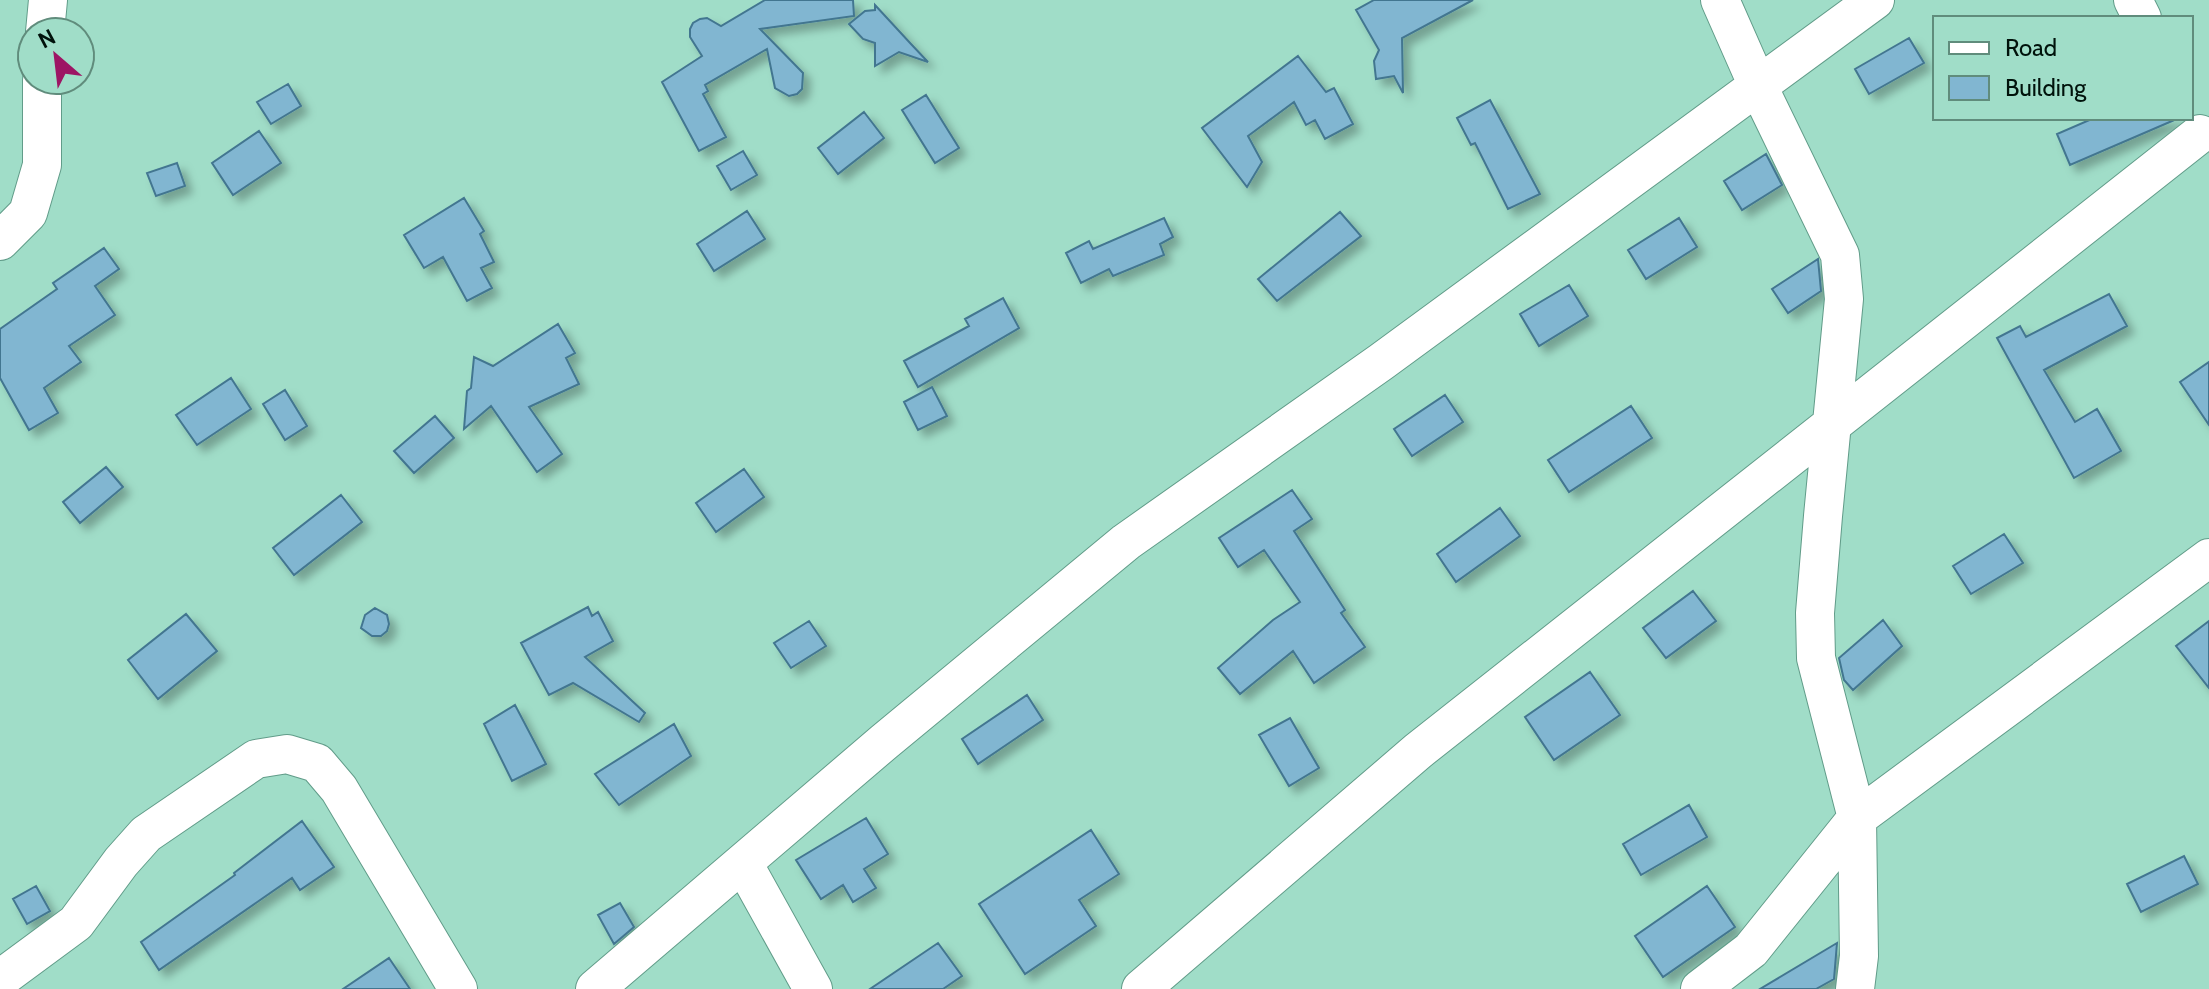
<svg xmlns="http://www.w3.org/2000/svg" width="2209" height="989" viewBox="0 0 2209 989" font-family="Cabin,sans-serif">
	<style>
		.building { fill: #81b6d1; stroke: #437690; stroke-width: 2; filter: url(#shadow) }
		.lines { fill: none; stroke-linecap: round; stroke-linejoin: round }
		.minor-casing { stroke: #619c89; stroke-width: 40 }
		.minor { stroke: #fff; stroke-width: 38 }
	</style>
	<defs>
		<filter id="shadow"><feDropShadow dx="7" dy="7" stdDeviation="4" flood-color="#0004"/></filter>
	</defs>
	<rect width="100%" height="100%" fill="#a0ddc8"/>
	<path class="building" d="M765 0H853L854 16 760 29 803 73 802 89 797 94 789 96 775 88 767 49 705 85 708 91 703 94 726 137 699 151 662 82 702 56 690 37V29L693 23 700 19 707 18 721 26Z
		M1374 0H1473L1402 38 1403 93 1394 76 1376 79 1374 61 1379 50 1356 10Z
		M875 5 911 44 928 62 899 52 875 66V43L863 39 849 24 865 11 875 10Z
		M1909 38 1924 63 1869 94 1855 69Z
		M1298 56 1326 92 1334 88 1353 124 1325 139 1315 120 1306 125 1294 102 1248 136 1262 162 1247 187 1202 128Z
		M288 84 301 106 271 124 257 102Z
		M926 95 959 148 935 163 902 110Z
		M1490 100 1540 194 1508 209 1475 143 1471 145 1457 118Z
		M864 112 884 138 838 174 818 148Z
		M2094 118H2179L2070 165 2057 134Z
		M259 131 281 163 233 195 212 163Z
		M743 151 757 175 731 190 717 166Z
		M1766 154 1782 185 1742 210 1724 181Z
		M177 163 185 186 156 196 147 173Z
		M464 198 484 231 480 234 494 262 481 268 492 288 467 301 443 257 424 268 404 235Z
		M747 211 765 239 714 271 697 244Z
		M1340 212 1361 236 1277 301 1258 279Z
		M1164 218 1173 237 1160 244 1164 255 1113 276 1109 269 1081 283 1066 253 1089 241 1093 249Z
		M1679 218 1697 247 1646 279 1628 250Z
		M104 248 119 269 95 286 115 315 69 346 81 362 44 388 58 413 29 430 0 378V329L57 289 53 283Z
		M1818 259 1821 291 1788 313 1772 289Z
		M1569 285 1588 316 1539 346 1520 314Z
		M2109 294 2127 326 2044 370 2075 422 2097 409 2121 451 2074 478 1997 338 2020 326 2026 337Z
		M1003 298 1019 328 918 387 904 361 969 326 965 319Z
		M558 324 575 353 566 358 579 384 529 407 562 454 537 472 491 406 464 429 467 391 471 388 474 357 493 366Z
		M2209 362V425L2180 382Z
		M231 378 251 409 197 445 176 415Z
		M932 387 947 416 918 430 904 402Z
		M285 390 307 426 285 440 263 404Z
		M1445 395 1463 422 1412 456 1394 429Z
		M1631 406 1652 438 1569 492 1548 460Z
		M435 416 454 438 414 473 394 451Z
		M106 467 123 487 80 523 63 502Z
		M744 469 764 497 716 532 696 503Z
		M1292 490 1312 519 1294 531 1345 610 1341 613 1365 647 1314 683 1293 651 1240 694 1218 668 1273 620 1300 602 1264 550 1238 567 1219 538Z
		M341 495 362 522 294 575 273 548Z
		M1500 508 1520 536 1456 582 1437 554Z
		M2004 534 2023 563 1971 594 1953 566Z
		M1693 591 1716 621 1666 658 1643 628Z
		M588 607 592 616 598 612 613 641 585 657 645 713 639 722 573 683 549 695 521 643Z
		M375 608 387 615 389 624 387 631 381 636H372L361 628 365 615Z
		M186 614 217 651 158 699 128 660Z
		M1883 620 1902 646 1853 690 1844 680 1839 658Z
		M809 621 826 646 791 668 774 643Z
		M2209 621V688L2176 646Z
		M1590 672 1620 715 1554 760 1525 717Z
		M1027 695 1043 720 978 764 962 739Z
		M515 705 546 764 512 781 484 724Z
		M1290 718 1319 768 1289 786 1259 735Z
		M674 724 691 756 619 805 595 774Z
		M1689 805 1707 837 1641 875 1623 844Z
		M866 818 888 854 864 869 876 888 853 902 843 885 821 899 796 860Z
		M302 821 334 867 300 890 292 878 159 970 141 942 235 875 234 873Z
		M1091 830 1119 874 1079 900 1096 926 1025 974 979 904Z
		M2184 856 2198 884 2141 912 2127 884Z
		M36 886 50 911 27 924 13 899Z
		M1707 886 1735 927 1663 977 1635 936Z
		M620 903 634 927 614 944 598 915Z
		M938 943 962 976 943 989H870Z
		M1837 943 1834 979 1816 989H1760Z
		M389 958 410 989H343Z"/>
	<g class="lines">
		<g class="minor-casing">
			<path id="minor" d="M1720 0 1757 84 1840 255 1844 299 1823 516 1815 613 1816 658 1857 818 1859 956 1855 989
				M2133 0 2142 18
				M45 32 48 0
				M0 241 28 213 42 165V80
				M743 863 813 989
				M0 979 76 923 121 862 146 834 256 759 287 754 317 763 339 789 458 989
				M595 989 884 742 1126 542 1381 362 1875 0
				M1141 989 1418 751 2200 134
				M1700 989 1751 950 1857 818 2209 558"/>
		</g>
		<use href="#minor" class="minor"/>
	</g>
	<rect x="1933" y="16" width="260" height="104" fill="#a0ddc8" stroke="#608c7c" stroke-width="2"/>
	<rect x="1949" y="42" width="40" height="12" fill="#ffffff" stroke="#608c7c" stroke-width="2"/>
	<text x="2005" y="56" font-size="24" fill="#00120b">Road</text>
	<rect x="1949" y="76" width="40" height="24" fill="#81b6d1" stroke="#608c7c" stroke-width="2"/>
	<text x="2005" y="96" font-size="24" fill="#00120b">Building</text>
	<g transform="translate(56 56) rotate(332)"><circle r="38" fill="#a0ddc8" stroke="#608c7c" stroke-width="2"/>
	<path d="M0-6L14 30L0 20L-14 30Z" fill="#9d1564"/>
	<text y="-12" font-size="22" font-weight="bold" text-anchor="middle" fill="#00120b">N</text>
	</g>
</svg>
